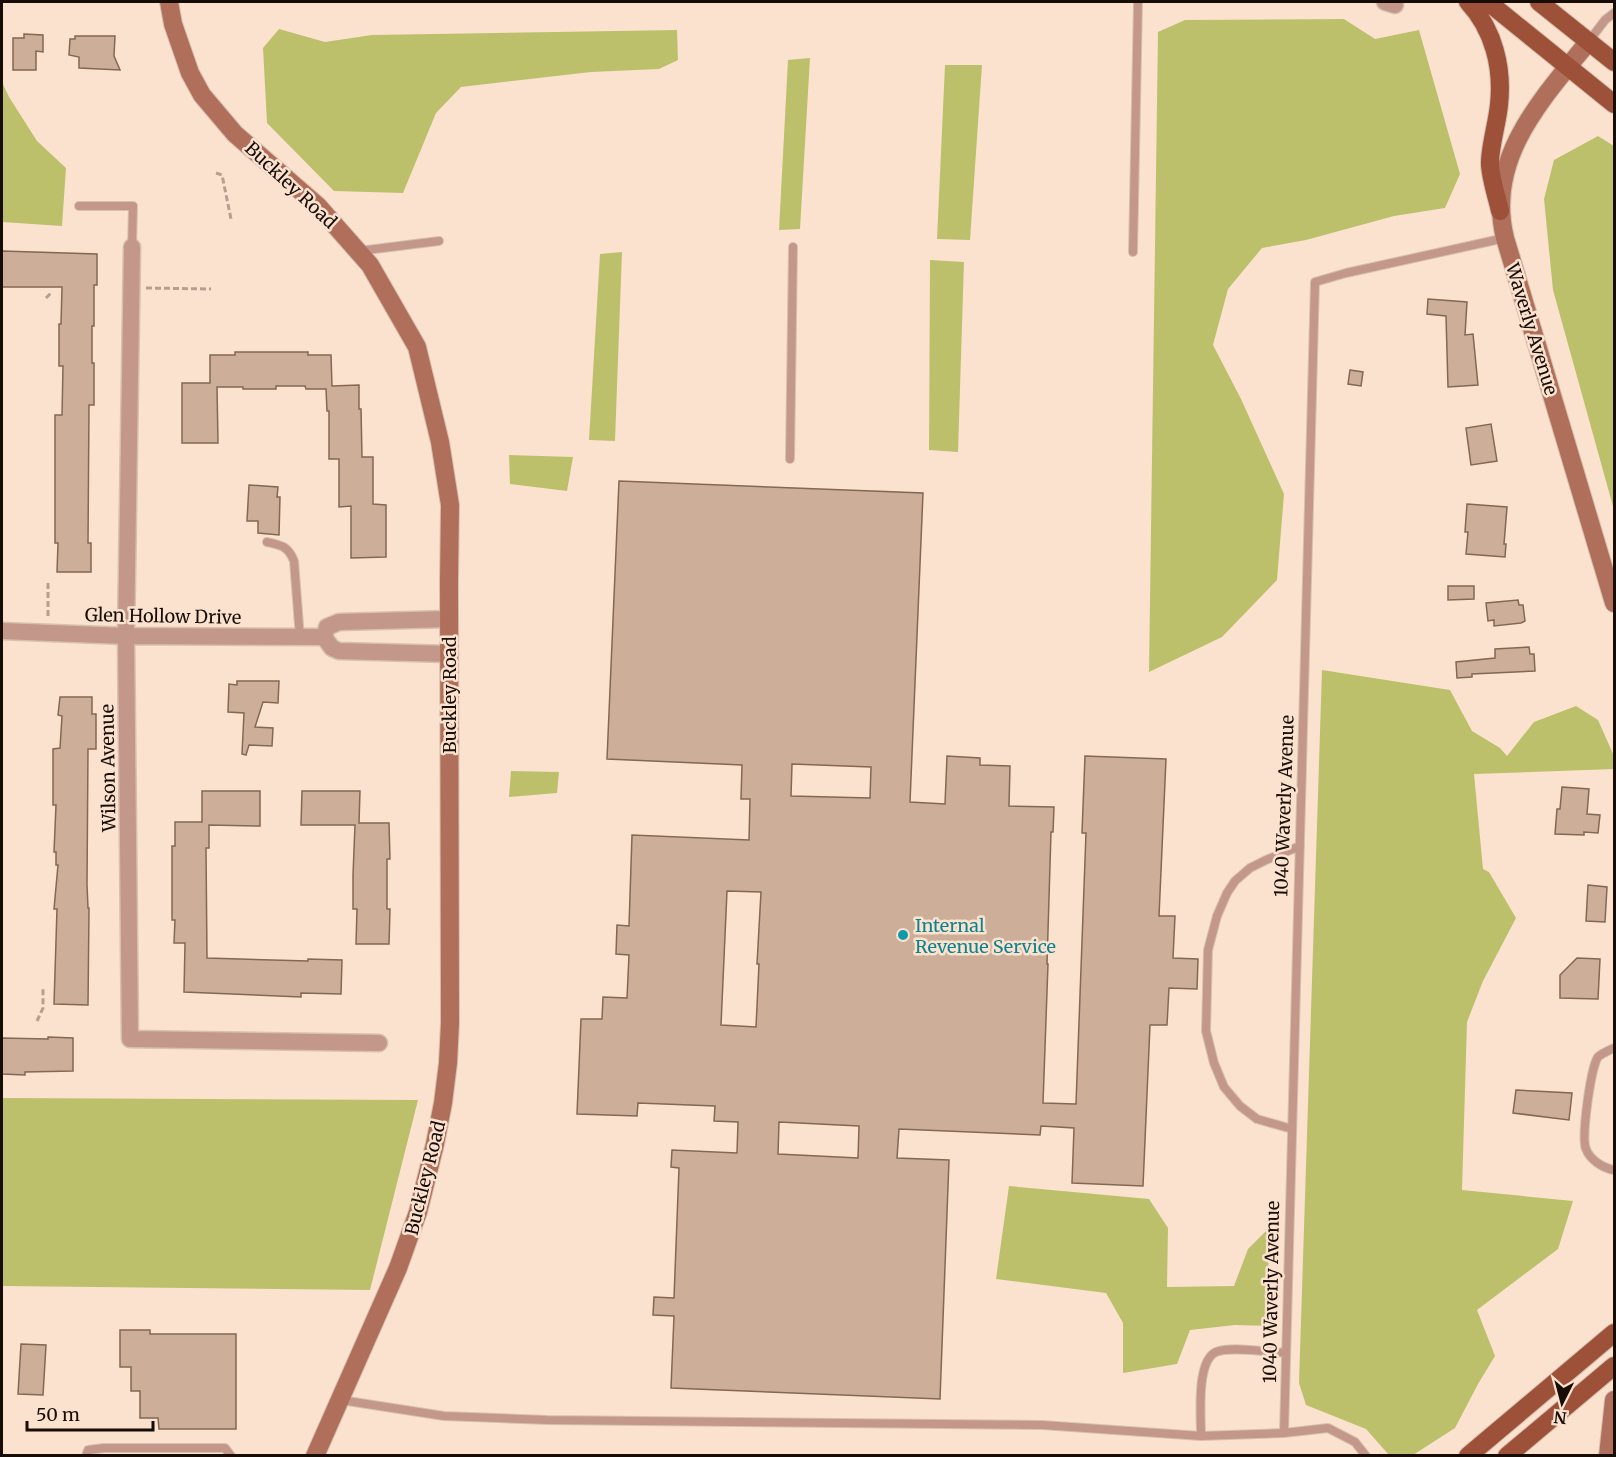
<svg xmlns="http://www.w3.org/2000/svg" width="1616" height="1457" viewBox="0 0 1616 1457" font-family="Merriweather,serif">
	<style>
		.green { fill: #bdc06b }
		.building { fill: #cdaf99; stroke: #836853; stroke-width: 1.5; fill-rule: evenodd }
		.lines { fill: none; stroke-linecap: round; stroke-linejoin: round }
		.lane-casing { stroke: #d7c0af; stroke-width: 10 }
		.street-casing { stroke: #d7c0af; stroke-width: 19 }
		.secondary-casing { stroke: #d7c0af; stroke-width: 20 }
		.primary-casing { stroke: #d7c0af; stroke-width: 20 }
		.path { stroke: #b49f90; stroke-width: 3; stroke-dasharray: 6 3; stroke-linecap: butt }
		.lane { stroke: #c39789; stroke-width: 8 }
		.street { stroke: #c39789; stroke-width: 16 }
		.secondary { stroke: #af6f5b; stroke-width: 18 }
		.primary { stroke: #9e5139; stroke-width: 18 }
		.culture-dot { fill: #0f9aa8; stroke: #fbe2cf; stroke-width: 2 }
		.labels { text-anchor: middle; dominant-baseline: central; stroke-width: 5; stroke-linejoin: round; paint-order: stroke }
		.street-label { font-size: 18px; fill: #170d06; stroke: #fbe2cf }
		.culture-label { font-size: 18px; fill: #0d838f; stroke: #fbe2cf; text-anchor: start }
	</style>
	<rect width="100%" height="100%" fill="#fbe2cf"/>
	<path class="green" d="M1344 19 1375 39 1419 30 1460 174 1445 208 1394 216 1306 240 1262 248 1228 289 1213 345 1241 399 1284 494 1277 580 1222 637 1149 672 1158 32 1185 20Z
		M279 29 325 42 372 35 677 30 678 60 659 69 591 72 461 87 436 113 403 193 334 191 267 123 263 48Z
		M810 58 800 229 779 230 788 60Z
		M945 65H982L970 240 937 239Z
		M2 82 9 97 37 141 66 168 62 226 2 222Z
		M1598 136 1614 146V510L1553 290 1544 199 1554 160Z
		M622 252 615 441 589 440 600 254Z
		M930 260 964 262 958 452 929 450Z
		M509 455 573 457 567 491 510 484Z
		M1322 670 1450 690 1472 731 1500 748 1507 756 1534 722 1576 706 1598 720 1614 756V769L1474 774 1483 869 1489 872 1516 918 1483 981 1467 1022 1462 1190 1573 1201 1558 1249 1477 1310 1495 1356 1478 1384 1455 1428 1413 1455H1389L1366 1429 1306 1405 1299 1383Z
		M511 771 559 772 557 793 509 797Z
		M2 1098 418 1100 370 1290 2 1286Z
		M1009 1186 1149 1199 1168 1228 1167 1287 1234 1286 1248 1249 1267 1230 1271 1326 1235 1325 1190 1330 1177 1364 1123 1373V1323L1106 1293 996 1279Z"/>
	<path class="building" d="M24 34 43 35V52L36 51V70H13V38H24Z
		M75 36H115L114 56 120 70 79 68V57L69 55 70 39H75Z
		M2 251 97 254V285H94V326H92V363H94V405H89L88 543H91V572H57L58 543H55V415H62L63 366H59V324H61L62 287H2Z
		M1428 299 1467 302 1465 335 1473 334 1478 385 1448 387 1446 316 1427 314Z
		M235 352H308V355H331L332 386 359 385V409H361L362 457H373V504L386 505V557L351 558V506L339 507V459H329V411H327L326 389H306L305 386H276V389H243V387H217L218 443H182V383H210V355H235Z
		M1350 370 1363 372 1361 386 1348 384Z
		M1491 424 1497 461 1471 465 1466 428Z
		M619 481 923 493 910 802 945 804 947 756 980 758V765L1010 766 1009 806 1054 807 1053 832H1051L1047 964H1048L1043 1103 1076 1104 1086 833H1082L1085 756 1166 759 1159 916H1175L1173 958 1198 959 1197 989 1169 988 1167 1025H1150L1143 1186 1072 1183 1074 1128 1041 1126 1040 1135 899 1129 897 1158 949 1160 940 1399 671 1388 674 1316 653 1315 654 1297 674 1298 679 1168 671 1167 672 1150 737 1153 738 1122 714 1121 715 1106 638 1103 637 1116 577 1114 581 1019H602L603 997 627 998 629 955 616 954 617 925 629 926 632 835 749 840 750 799H741L742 765 607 759ZM792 764 871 767 870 798 791 796ZM727 891 761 892 757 964H759L756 1027 721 1025ZM779 1122 859 1126 858 1158 778 1154Z
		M249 485 278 487 277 497H280L279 535 258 533V521H247Z
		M1467 504 1507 507 1504 544H1506L1505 557 1466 554 1468 532H1465Z
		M1448 586H1474V599L1448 600Z
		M1518 600 1519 605H1523L1525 621 1521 623 1494 626V620L1488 621 1486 603Z
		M1529 647 1530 654H1534L1535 671 1472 674V677L1457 678 1456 662 1495 658V649Z
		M237 681H279L278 703 263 702 255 727 273 728 272 746 249 745 246 755 242 754 244 713 228 712 229 684 237 685Z
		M60 697H92V714H96V749H88L87 884 88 908H89L88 1005 54 1004 57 909H54L58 865H56V852H54L56 805H53V749L60 748 62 716 58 715Z
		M1562 787 1589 789 1587 814 1600 815 1598 833 1584 832V835L1555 834 1557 809H1560Z
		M202 791H260V826L209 825V848H206L207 958 308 961V959L342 960 341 994 301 993V997L184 992 185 943H174L175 920H172V846H175V822H202Z
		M302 791H360L359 823H389L390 859H387V909H390L389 944H356L357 909H353V875L355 825H301Z
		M1588 885 1607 887 1605 922 1586 921Z
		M1577 958 1600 959 1598 999 1560 998V975Z
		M48 1037 73 1038V1071L25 1072V1075L2 1074V1038L48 1039Z
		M1516 1090 1572 1093 1569 1120 1513 1113Z
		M120 1330H150V1334H236V1429H159L158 1418H140V1391H131V1367H120Z
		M21 1344 46 1345 43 1395 18 1394Z"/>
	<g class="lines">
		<g class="lane-casing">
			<path id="lane" d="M1589 41 1605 20 1614 13
				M79 206H133L132 247
				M359 251 439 241
				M1133 252 1138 2
				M790 459 793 247
				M267 542C281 545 288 546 294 561L300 638
				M1614 1048C1610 1050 1602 1053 1598 1057 1591 1066 1581 1137 1586 1149 1590 1160 1603 1168 1614 1170
				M1292 1129 1257 1119 1240 1106 1224 1087 1214 1063 1206 1031 1208 950 1217 916 1227 893 1235 881 1250 868 1266 860 1300 846
				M341 1400 444 1416 547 1420 1042 1425 1201 1436 1284 1433 1328 1428 1355 1442 1366 1456
				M1284 1433 1315 282 1346 273 1505 238
				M1201 1436C1201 1416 1196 1361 1216 1352 1230 1346 1269 1352 1286 1353
				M86 1456 88 1450 104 1448H225L231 1456"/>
		</g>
		<g class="street-casing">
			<path id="street" d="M1385 2 1395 5
				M132 247 126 636 130 1039 379 1043
				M449 619 339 622 327 627 324 637 332 648 339 651 450 654
				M2 631 126 636 324 637"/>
		</g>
		<g class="secondary-casing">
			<path id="secondary" d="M169 2 173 24 190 73 202 95 235 134 318 206 370 265 417 347 440 442 450 505 449 582 450 1023 448 1063 443 1103 435 1144 418 1212 398 1268 315 1456
				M1589 41C1543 98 1485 158 1505 238L1614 603
				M1608 1456 1614 1400"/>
		</g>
		<g class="primary-casing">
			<path id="primary" d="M1468 2C1494 30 1503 68 1499 105 1497 124 1491 142 1490 161 1489 174 1497 197 1500 211
				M1488 2 1614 104
				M1539 2 1614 62
				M1468 1456 1614 1333
				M1507 1456 1614 1366"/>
		</g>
		<path class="path" d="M216 173 222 175 231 219
			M146 288 211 289
			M46 298 52 292
			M48 616V583
			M37 1021 43 1008V989"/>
		<use href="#lane" class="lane"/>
		<use href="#street" class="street"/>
		<use href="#secondary" class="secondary"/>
		<use href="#primary" class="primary"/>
	</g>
	<circle class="culture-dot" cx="903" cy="935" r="6"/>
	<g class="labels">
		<g class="street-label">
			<text transform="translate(291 185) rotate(43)">Buckley Road</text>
			<text transform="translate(1532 329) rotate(73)">Waverly Avenue</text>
			<text transform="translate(163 616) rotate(1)">Glen Hollow Drive</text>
			<text transform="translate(449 695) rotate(-90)">Buckley Road</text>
			<text transform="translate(108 768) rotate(-91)">Wilson Avenue</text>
			<text transform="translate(1284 806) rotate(-88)">1040 Waverly Avenue</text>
			<text transform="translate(425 1178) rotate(-76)">Buckley Road</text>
			<text transform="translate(1271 1292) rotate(-89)">1040 Waverly Avenue</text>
		</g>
		<g class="culture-label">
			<text x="915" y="925">Internal<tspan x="915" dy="21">Revenue Service</tspan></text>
		</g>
	</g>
	<rect width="1616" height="1457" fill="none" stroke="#170d06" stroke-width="6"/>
	<g transform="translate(1562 1403) rotate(186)" stroke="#fbe2cf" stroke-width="4.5" paint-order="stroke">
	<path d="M0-4.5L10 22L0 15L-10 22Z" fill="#170d06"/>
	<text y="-9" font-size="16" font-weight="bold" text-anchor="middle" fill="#170d06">N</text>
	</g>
	<path d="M27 1421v9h126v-9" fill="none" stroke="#170d06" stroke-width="3"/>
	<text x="36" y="1421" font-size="18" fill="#170d06" stroke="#fbe2cf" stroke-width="4.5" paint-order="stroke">50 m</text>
</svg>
